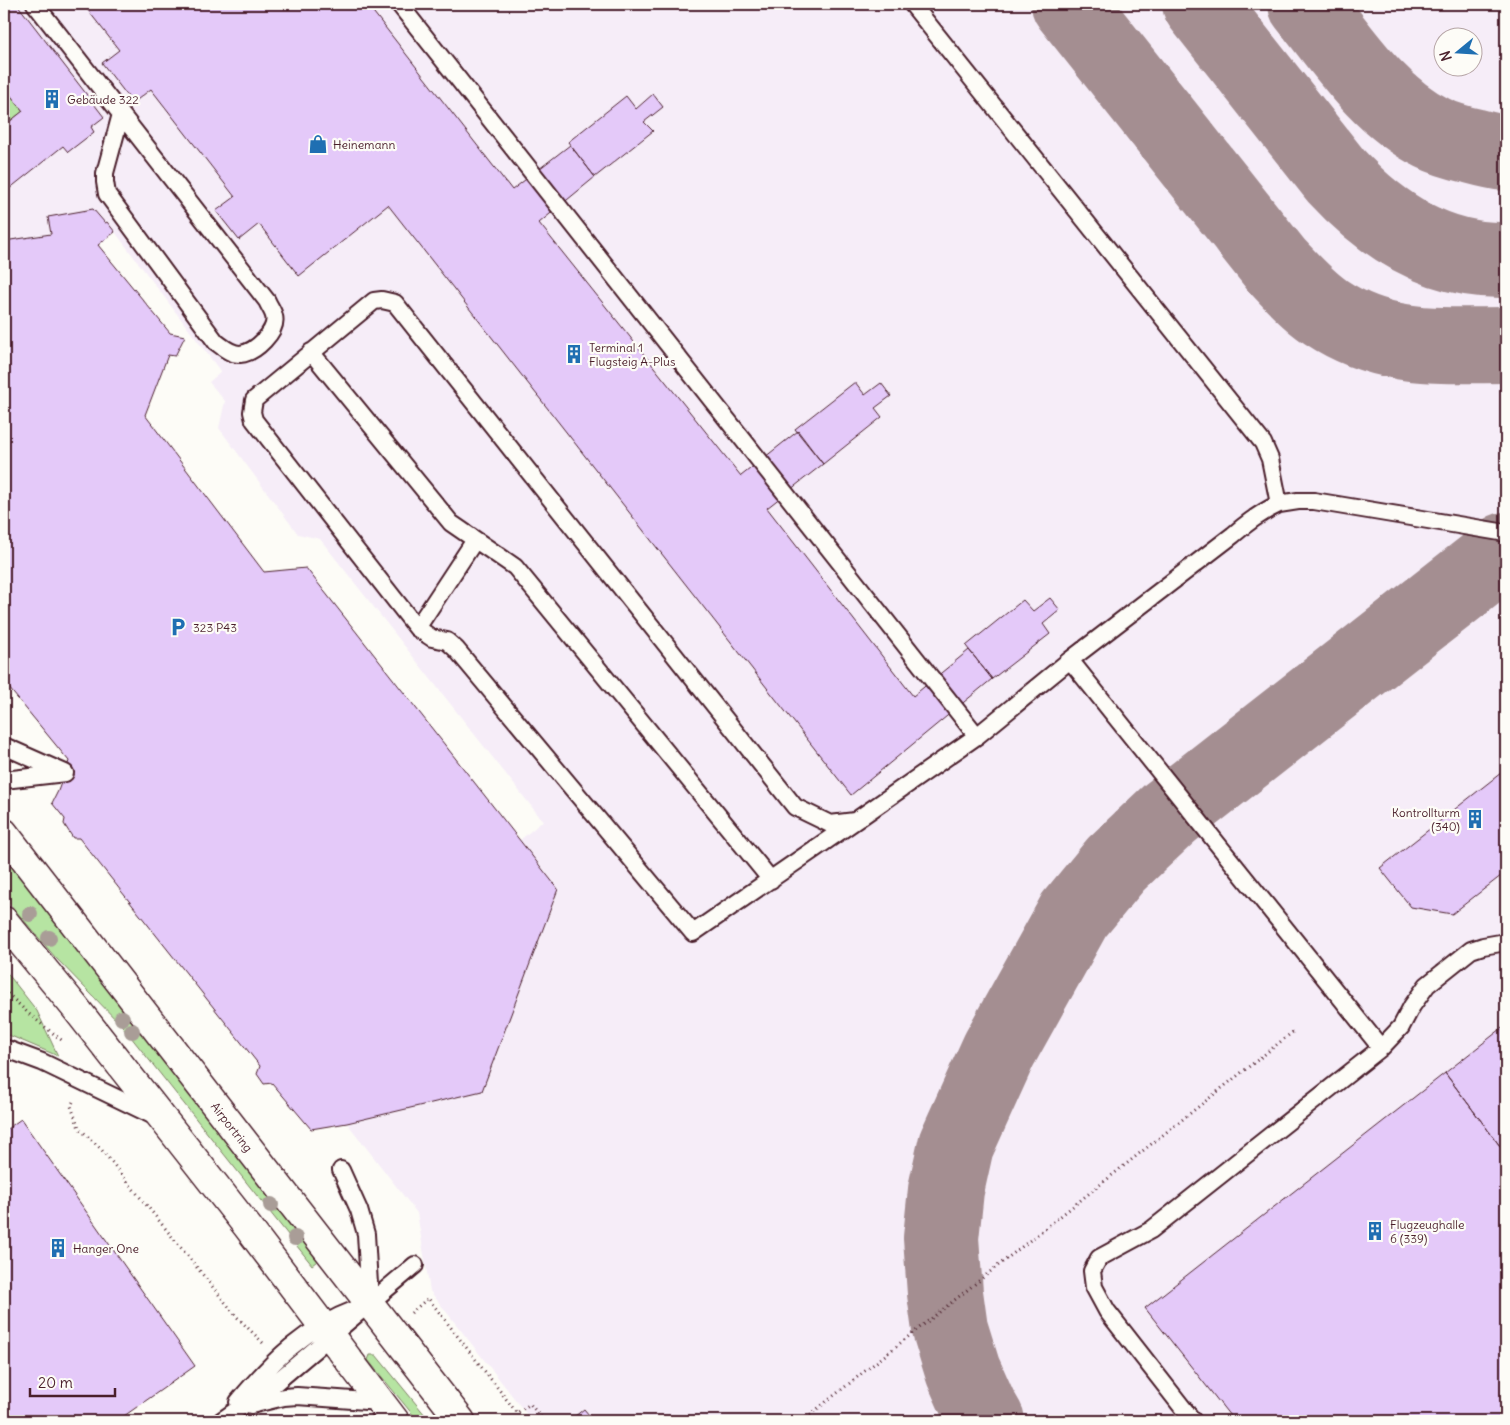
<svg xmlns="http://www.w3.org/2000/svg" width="1510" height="1425" viewBox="0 0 1510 1425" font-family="Delius,sans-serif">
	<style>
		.built { fill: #f6edf8; fill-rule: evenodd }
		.green { fill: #b6e4a2; stroke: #808266 }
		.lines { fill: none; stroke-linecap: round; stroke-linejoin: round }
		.taxiway { stroke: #a48e91; stroke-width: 76 }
		.building { fill: #e4c9f9; stroke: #4a1f2b }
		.lane-casing { stroke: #4a1f2b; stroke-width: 20 }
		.secondary-casing { stroke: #4a1f2b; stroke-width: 31 }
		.path { stroke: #4a1f2b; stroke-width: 3; stroke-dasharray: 1 4; stroke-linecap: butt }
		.lane { stroke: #fdfcf7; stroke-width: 16 }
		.secondary { stroke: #fdfcf7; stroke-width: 28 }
		.tree { fill: #a99d97 }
		.labels { text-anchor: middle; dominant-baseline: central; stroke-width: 4.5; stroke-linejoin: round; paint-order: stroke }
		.poi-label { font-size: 12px; fill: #4a1f2b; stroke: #fdfcf7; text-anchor: start }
		.street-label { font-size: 12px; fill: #4a1f2b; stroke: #fdfcf7 }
	</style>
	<rect width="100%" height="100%" fill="#fdfcf7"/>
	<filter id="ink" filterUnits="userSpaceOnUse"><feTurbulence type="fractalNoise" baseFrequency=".02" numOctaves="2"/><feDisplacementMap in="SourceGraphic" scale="10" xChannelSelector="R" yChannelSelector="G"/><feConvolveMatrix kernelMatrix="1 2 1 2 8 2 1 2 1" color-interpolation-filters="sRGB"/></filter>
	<g filter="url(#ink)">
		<path class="built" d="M4 4H1506V1421H532L430 1291 417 1213 347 1123 482 1091 558 889 520 840 543 821 320 539 298 534 219 428 225 401 209 382 221 372 115 232 98 245 51 234 4 241ZM1442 38H1472V68H1442Z"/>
		<path class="green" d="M4 87 23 111 4 126Z
			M4 851 321 1258 312 1265 123 1027 55 957 4 897Z
			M4 969 37 1011 58 1056 4 1033Z
			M370 1355H376L430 1421H418L368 1360Z"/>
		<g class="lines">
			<path class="taxiway" d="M1069 4 1276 265C1291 281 1307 299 1326 312 1384 351 1440 345 1506 345
				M1200 4 1336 176C1381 225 1437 262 1506 260
				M1306 4C1343 50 1378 106 1433 133 1445 139 1460 143 1473 146 1484 149 1495 152 1506 153
				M987 1421 979 1407 963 1371 950 1329 945 1293 941 1238 946 1190 956 1145 999 1050 1074 915 1116 864 1170 813 1506 550"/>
		</g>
		<path class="building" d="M4 4H17L104 117 91 127 94 132 68 152 63 146 4 193V126L23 111 4 87Z
			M83 4H367L512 190 570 145 595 177 539 223 741 476 798 431 823 464 767 508 913 696 969 650 992 679 851 795 388 205 299 276 259 224 239 240 216 211 235 197 151 89 133 103 102 63 119 50Z
			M653 94 663 107 644 122 653 131 595 177 568 142 626 96 636 109Z
			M93 209 105 223 107 222 115 232 98 245 170 333 185 336 175 356 168 355 145 415 264 572 306 568 558 889 482 1091 347 1123 311 1129 272 1083 264 1084 257 1074 260 1066 79 838H73L64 824 65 819 52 803 58 791 69 761 4 682V241L51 234 48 217Z
			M855 382 865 395 881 383 891 396 875 408 882 417 823 464 795 429Z
			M1050 598 1060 610 1043 624 1050 634 992 679 966 646 1023 600 1033 611Z
			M1506 769V872L1452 914 1411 907 1380 868Z
			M1506 1025V1154L1445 1073Z
			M1445 1073 1506 1154V1421H1234L1145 1308Z
			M21 1119 195 1366 117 1421H4V1131Z
			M584 1409 594 1421H569Z"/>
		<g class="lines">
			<g class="lane-casing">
				<path id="lane" d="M35 4 267 301C269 306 273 311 274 316 278 331 255 353 240 354 230 354 223 347 216 342L107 194 105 182V173L121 114
					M399 4 977 736
					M912 4 1263 443 1270 459 1279 504 1298 501H1314L1506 533
					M311 352 451 523 515 567 771 880
					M417 628 475 540
					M1070 660 1381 1048
					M4 746 65 773
					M4 780 65 773
					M855 821 693 933 456 649 447 641 432 638 417 628 254 420 252 412 254 400 374 301 382 300 395 303 795 807 830 824 855 821 977 736 1070 660 1233 535C1248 522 1261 512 1279 504
					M4 1048 42 1062 156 1117
					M341 1170 359 1210 366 1234 370 1301
					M238 1402C272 1361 305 1328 356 1309
					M251 1405 284 1397 297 1396 380 1402
					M221 1421 275 1383 415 1265
					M1193 1421 1107 1311 1094 1287 1092 1271 1099 1258 1151 1230 1381 1048 1401 1027 1412 1006 1427 985 1471 950 1483 946 1506 942"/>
			</g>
			<g class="secondary-casing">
				<g id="secondary">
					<path id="s1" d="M4 833 461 1421"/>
					<path d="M4 921 74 1006 247 1226 395 1421"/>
				</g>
			</g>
			<path class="path" d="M4 990 29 1014 64 1042
				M73 1102 71 1106 79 1128 101 1149 237 1317 263 1343
				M411 1313 428 1298 517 1413 530 1404 544 1421
				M802 1421 1294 1031"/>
			<use href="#lane" class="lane"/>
			<use href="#secondary" class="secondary"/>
		</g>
		<g class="tree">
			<circle cx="30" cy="914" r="8"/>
			<circle cx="49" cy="938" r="8"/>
			<circle cx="122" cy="1018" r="8"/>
			<circle cx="132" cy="1031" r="8"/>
			<circle cx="271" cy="1205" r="8"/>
			<circle cx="295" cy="1238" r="8"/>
		</g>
	</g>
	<defs>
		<g id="building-bare" transform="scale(1.5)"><path d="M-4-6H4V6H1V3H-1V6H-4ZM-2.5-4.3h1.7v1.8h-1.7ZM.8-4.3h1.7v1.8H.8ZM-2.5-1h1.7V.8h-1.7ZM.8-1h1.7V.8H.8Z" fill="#1f6fb2" stroke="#fdfcf7" stroke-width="2.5" paint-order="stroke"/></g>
		<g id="shop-bare" transform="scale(1.5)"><path d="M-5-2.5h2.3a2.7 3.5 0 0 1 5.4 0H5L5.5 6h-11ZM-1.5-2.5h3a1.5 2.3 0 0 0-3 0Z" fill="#1f6fb2" stroke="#fdfcf7" stroke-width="2.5" paint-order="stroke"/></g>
		<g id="parking-bare" transform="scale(1.5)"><path d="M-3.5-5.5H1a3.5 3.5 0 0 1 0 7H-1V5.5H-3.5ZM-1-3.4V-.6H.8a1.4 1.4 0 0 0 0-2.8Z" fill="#1f6fb2" stroke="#fdfcf7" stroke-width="2.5" paint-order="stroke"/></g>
	</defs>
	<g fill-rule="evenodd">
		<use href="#building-bare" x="52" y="99"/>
		<use href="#shop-bare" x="318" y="144"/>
		<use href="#building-bare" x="574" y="354"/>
		<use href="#parking-bare" x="178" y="627"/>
		<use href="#building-bare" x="1475" y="819"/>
		<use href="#building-bare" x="1375" y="1231"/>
		<use href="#building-bare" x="58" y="1248"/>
	</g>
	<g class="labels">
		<g class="poi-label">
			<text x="67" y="99">Gebäude 322</text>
			<text x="333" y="144">Heinemann</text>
			<text x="589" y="347">Terminal 1<tspan x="589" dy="14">Flugsteig A-Plus</tspan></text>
			<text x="193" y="627">323 P43</text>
			<text x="1460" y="812" text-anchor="end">Kontrollturm<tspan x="1460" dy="14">(340)</tspan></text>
			<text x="1390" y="1224">Flugzeughalle<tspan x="1390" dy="14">6 (339)</tspan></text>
			<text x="73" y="1248">Hanger One</text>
		</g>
		<g class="street-label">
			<text stroke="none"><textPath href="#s1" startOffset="372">Airportring</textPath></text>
		</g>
	</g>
	<rect width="1510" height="1425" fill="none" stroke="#fdfcf7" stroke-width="20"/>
	<rect x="10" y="10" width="1490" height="1405" fill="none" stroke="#4a1f2b" stroke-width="2" filter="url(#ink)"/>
	<g transform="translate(1458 52) rotate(252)"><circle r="24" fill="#fdfcf7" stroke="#b5a4a5"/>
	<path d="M0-4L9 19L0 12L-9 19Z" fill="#1f6fb2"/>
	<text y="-8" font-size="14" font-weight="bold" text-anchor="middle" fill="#4a1f2b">N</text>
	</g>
	<path d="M30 1388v8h85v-8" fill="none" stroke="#4a1f2b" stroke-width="2.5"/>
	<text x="38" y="1388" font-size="15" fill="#4a1f2b" stroke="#fdfcf7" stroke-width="4" paint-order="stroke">20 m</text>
</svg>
